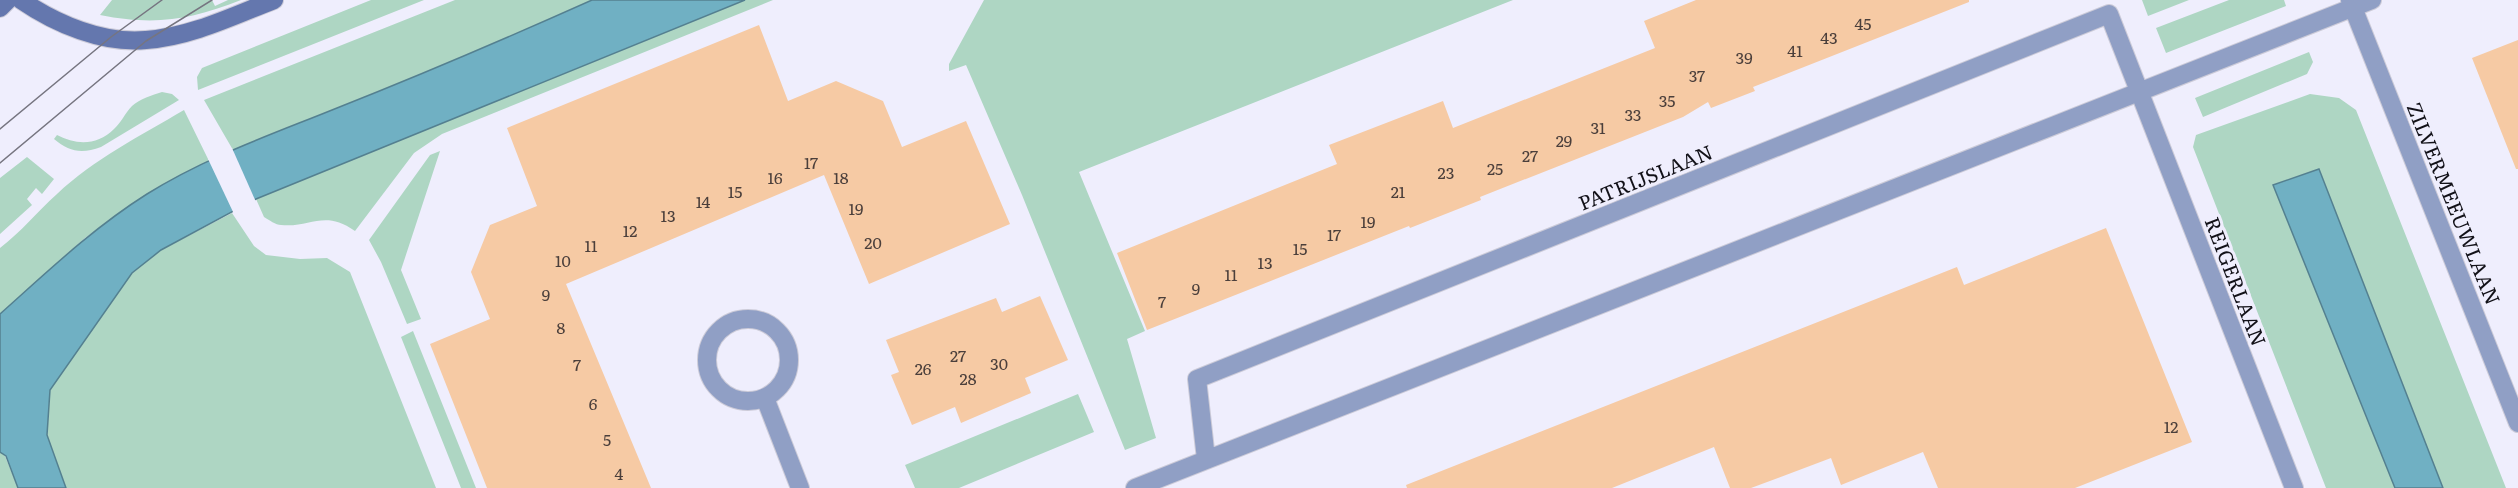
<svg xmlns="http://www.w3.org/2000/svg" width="2518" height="488" viewBox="0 0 2518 488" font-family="Literata,serif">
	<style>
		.green { fill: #aed6c3 }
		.water { fill: #70b0c3; stroke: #548090; stroke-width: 1.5 }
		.pier { fill: #efeefd }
		.building { fill: #f6caa4 }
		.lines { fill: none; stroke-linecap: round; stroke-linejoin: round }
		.street-casing { stroke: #cccbd8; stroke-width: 20 }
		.secondary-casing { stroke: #cccbd8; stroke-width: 20 }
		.street { stroke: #909fc5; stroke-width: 18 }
		.secondary { stroke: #6477ae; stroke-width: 18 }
		.tram { stroke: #767580; stroke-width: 1.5 }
		.labels { text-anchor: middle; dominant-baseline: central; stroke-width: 6; stroke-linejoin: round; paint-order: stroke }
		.number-label { font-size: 16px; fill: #4b3f3b }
		.street-label { font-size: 20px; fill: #121118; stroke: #efeefd }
	</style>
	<rect width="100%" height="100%" fill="#efeefd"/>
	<path class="green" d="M112 0H212L215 6 228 0H241C190 20 155 26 100 15Z
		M371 0H424L198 90 197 77 202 68Z
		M455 0H592L474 53 233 150 204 100Z
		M745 0H773L442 134 414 153 355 231C324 209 311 228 281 225 276 225 269 220 264 217L256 199Z
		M984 0H1513L1079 172 1145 331 1127 339 1156 438 1125 450 1022 195 966 65 949 71V64Z
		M2142 0H2189L2148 16Z
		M2229 0H2284L2286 6 2166 53 2156 28Z
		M2309 52 2313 62 2307 74 2203 117 2195 98Z
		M162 92 172 94 179 100 101 147C82 154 69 152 54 139L57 135C76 145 97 146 114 129 121 123 125 113 132 106 140 99 152 95 162 92Z
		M2310 94 2339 98 2356 110 2506 488H2443L2319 169 2273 185 2395 488H2326L2193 147 2196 135Z
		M184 110 209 161 147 194 85 238 0 314V248C21 232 37 212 57 194 94 159 140 136 184 110Z
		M440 151 401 270 421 319 407 324 381 262 369 240 430 155Z
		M27 157 54 179 42 194 36 188 27 199 32 205 0 234V178Z
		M232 213 254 246 266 255 300 259 327 258 350 272 436 488H66L47 435 50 390 132 273 161 250Z
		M413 331 476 488H461L401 337Z
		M1078 394 1094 432 959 488H915L905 465Z
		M0 452 5 456 18 488H0Z"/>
	<path class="water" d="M592 0H745L256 199 161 250 132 273 50 390 47 435 66 488H18L6 456 0 452V314C47 272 93 228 147 194 206 157 273 134 337 108 423 74 507 38 592 0Z
		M2319 169 2443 488H2395L2273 185Z"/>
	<path class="pier" d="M232 148 256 202 234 214 208 159Z"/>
	<path class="building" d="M1696 0H1969V2L1753 87 1755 91 1711 108 1708 102 1683 117 1480 197 1481 200 1410 228 1409 226 1147 330 1117 253 1337 164 1329 145 1443 101 1453 128 1655 48 1644 21Z
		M759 25 788 101 836 81 883 101 902 147 966 121 1010 224 869 284 824 175 566 284 651 488H487L430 344 490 319 471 272 490 225 537 206 507 128Z
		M2518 40V169H2516L2472 58Z
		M2106 228 2192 442 2075 488H1938L1923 452 1841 485 1831 458 1751 488H1730L1714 447 1612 488H1407L1406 485 1957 267 1964 285Z
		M1040 296 1068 360 1025 378 1031 393 961 423 955 407 912 425 891 375 899 372 886 340 996 298 1002 312Z"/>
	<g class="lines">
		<g class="street-casing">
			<path id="street" d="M2350 0 2518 423
				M707 360a41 41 0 1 1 82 0a41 41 0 1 1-82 0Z
				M765 398 800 488
				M1206 459 1197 379 2109 14 2294 488
				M1135 488 2372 0"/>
		</g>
		<g class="secondary-casing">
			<path id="secondary" d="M21 0C56 24 103 44 146 40 190 37 233 16 274 0
				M0 8 8 0"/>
		</g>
		<use href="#street" class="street"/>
		<use href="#secondary" class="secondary"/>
		<path class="tram" d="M0 129 111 37 162 0
			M0 163 146 41 212 0"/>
	</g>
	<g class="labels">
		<g class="number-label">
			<text x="1863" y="23">45</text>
			<text x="1829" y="37">43</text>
			<text x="1795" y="50">41</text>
			<text x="1744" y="57">39</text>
			<text x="1697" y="75">37</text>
			<text x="1667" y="100">35</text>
			<text x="1633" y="114">33</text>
			<text x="1598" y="127">31</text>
			<text x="1564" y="140">29</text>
			<text x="1530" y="155">27</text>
			<text x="811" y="162">17</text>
			<text x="1495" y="168">25</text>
			<text x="1446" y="172">23</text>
			<text x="775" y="177">16</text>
			<text x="841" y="177">18</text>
			<text x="735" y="191">15</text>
			<text x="1398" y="191">21</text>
			<text x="703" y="201">14</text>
			<text x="856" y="208">19</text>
			<text x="668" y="215">13</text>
			<text x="1368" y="221">19</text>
			<text x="630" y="230">12</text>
			<text x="1334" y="234">17</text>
			<text x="873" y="242">20</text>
			<text x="591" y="245">11</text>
			<text x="1300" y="248">15</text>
			<text x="563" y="260">10</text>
			<text x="1265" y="262">13</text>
			<text x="1231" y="274">11</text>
			<text x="1196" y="288">9</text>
			<text x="546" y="294">9</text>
			<text x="1162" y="301">7</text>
			<text x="561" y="327">8</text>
			<text x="958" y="355">27</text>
			<text x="999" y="363">30</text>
			<text x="577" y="364">7</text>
			<text x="923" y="368">26</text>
			<text x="968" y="378">28</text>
			<text x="593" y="403">6</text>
			<text x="2171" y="426">12</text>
			<text x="607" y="439">5</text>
			<text x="619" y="473">4</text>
		</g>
		<g class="street-label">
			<text transform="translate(1645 176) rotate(-22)">PATRIJSLAAN</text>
			<text transform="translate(2455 203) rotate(68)">ZILVERMEEUWLAAN</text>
			<text transform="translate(2237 281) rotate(69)">REIGERLAAN</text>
		</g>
	</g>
</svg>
